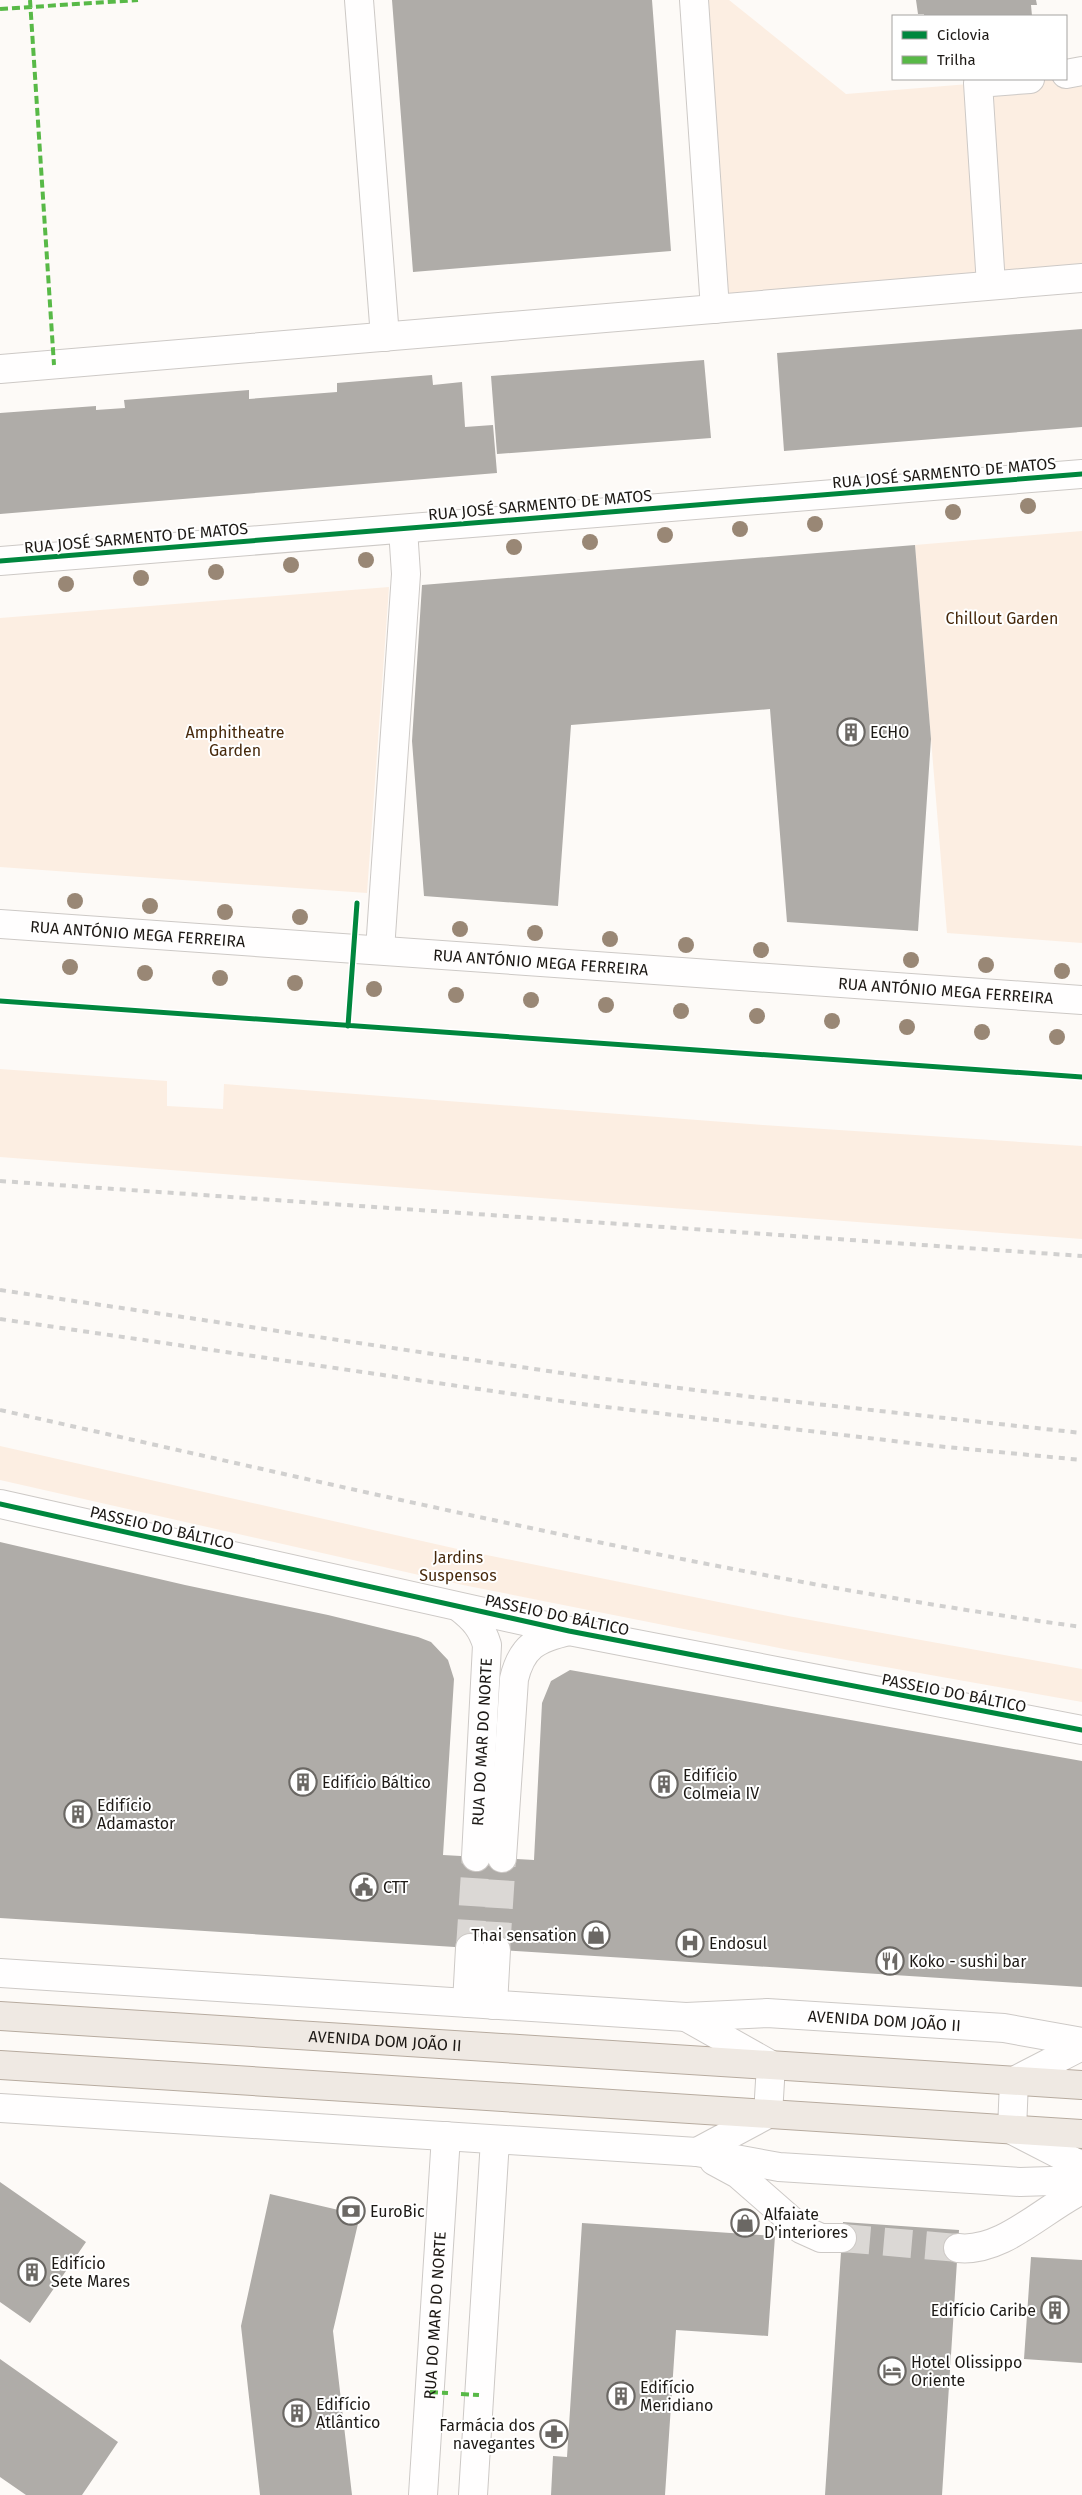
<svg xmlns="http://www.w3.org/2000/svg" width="1082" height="2495" viewBox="0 0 1082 2495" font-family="'Fira Sans',sans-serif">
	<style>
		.green { fill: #fceee2 }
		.building { fill: #afaca8 }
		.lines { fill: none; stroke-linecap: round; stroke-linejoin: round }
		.minor-tunnel { stroke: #dbd8d5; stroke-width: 28; stroke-dasharray: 28 14; stroke-linecap: butt }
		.minor-casing { stroke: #cdc9c6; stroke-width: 30 }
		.major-casing { stroke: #b7ab9f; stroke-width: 30 }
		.minor { stroke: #fffefe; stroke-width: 28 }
		.major { stroke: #efe9e3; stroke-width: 28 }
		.rail { stroke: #d1d0cf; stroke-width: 4; stroke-dasharray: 6 6; stroke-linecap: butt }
		.quiet { stroke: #58b947; stroke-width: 4; stroke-dasharray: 8 4; stroke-linecap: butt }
		.cycleway-casing { stroke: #fff; stroke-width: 8 }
		.cycleway { stroke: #00873e; stroke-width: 5 }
		.tree { fill: #998775 }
		.labels { text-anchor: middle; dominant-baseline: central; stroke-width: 4; stroke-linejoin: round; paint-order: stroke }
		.street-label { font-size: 16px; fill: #1d1915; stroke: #fff }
		.park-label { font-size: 16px; fill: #47290b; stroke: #fff }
		.poi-label { font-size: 16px; fill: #1d1915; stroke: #fff; text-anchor: start }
	</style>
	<rect width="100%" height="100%" fill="#fdfaf7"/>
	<path class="green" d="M694 0H729L846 94 1030 79H1066L1082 71V278L715 309Z
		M1082 531V943L947 933 915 545Z
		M389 587 367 893 0 867V618Z
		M0 1069 167 1081V1106L223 1109 224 1084 763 1125 1082 1146V1239L0 1157Z
		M0 1446 462 1550 788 1616 1082 1669V1702L784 1649 463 1585 0 1480Z"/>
	<path class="building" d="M392 0H652L671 251 413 272Z
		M916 0H1036L1037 5H1031L1032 16H924V14H918Z
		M1082 329V427L784 451 777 353Z
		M704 360 711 438 497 454 491 376Z
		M432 375 433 385 462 382 465 427 493 425 497 473 0 514V413L96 406V410L125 408 124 400 249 390V399L337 392V383Z
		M915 545 931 739 918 931 787 922 770 709 571 725 558 906 424 896 412 741 422 585Z
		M0 1542 185 1585 328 1615 418 1637 431 1642 448 1660 454 1679 443 1855 534 1860 542 1703 551 1681 570 1670 1082 1761V1987L0 1918Z
		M0 2182 86 2242 30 2323 0 2302Z
		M270 2194 360 2215 333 2331 352 2495H260L241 2326Z
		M843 2222 959 2230 942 2495H825Z
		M582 2223 775 2236 768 2336 676 2330 665 2495H551L553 2456 567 2457Z
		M1031 2257 1082 2260V2363L1024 2359Z
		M0 2359 118 2442 82 2495H26L0 2477Z"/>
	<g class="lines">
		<path class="minor-tunnel" d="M470 1948 476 1857
			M496 1950 502 1858
			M842 2238 958 2248"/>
		<g class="minor-casing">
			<g id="minor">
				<path d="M359 0 385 337"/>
				<path d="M694 0 715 309"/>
				<path d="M1066 74 1082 71"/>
				<path d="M991 285 978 83 1030 79"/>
				<path d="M0 369 1082 278"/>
				<path d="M0 561 1082 474"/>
				<path id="s1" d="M0 924 1082 1000"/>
				<path d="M380 950 406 574 403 529"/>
				<path d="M0 1504 569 1631 1082 1730"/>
				<path d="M460 1608C474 1619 482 1628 487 1645L476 1857"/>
				<path d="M502 1858 514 1679C522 1646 536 1639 569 1631"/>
				<path id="s2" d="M0 1973 686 2017 767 2013 1004 2028 1082 2042"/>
				<path d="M467 2003 470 1948"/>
				<path d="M493 2005 496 1950"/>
				<path d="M686 2017 771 2065 768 2114 697 2152"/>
				<path d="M1082 2046 1014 2081 1012 2130 1082 2166"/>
				<path d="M0 2108 697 2152 779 2167 1020 2182 1082 2180"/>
				<path d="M714 2161 738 2174 801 2229 821 2238H842"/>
				<path d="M958 2248C1002 2253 1043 2209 1082 2190"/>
				<path id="s3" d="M423 2495 446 2136"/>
				<path d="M473 2495 495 2140"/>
			</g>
		</g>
		<g class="major-casing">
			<g id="major">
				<path id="s4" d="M0 2016 1082 2085"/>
				<path d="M0 2065 1082 2134"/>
			</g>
		</g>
		<use href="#minor" class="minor"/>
		<use href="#major" class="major"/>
		<path class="rail" d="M0 1181 1082 1256
			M0 1290 582 1376 752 1397 1082 1433
			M0 1319 581 1404 936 1446 1082 1460
			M0 1410C359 1490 717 1577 1082 1627"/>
		<path class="quiet" d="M30 0 54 365
			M0 9 138 0
			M430 2392 448 2393
			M461 2394 479 2395"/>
		<g class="cycleway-casing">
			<path id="cycleway" d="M0 561 1082 474
				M0 1001 1082 1077
				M348 1026 357 903
				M0 1504 569 1631 1082 1730"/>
		</g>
		<use href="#cycleway" class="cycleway"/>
	</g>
	<g class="tree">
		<circle cx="1028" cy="506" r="8"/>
		<circle cx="953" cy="512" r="8"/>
		<circle cx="815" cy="524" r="8"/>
		<circle cx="740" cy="529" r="8"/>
		<circle cx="665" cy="535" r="8"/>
		<circle cx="590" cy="542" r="8"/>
		<circle cx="514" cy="547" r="8"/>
		<circle cx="366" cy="560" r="8"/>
		<circle cx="291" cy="565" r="8"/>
		<circle cx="216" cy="572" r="8"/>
		<circle cx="141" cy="578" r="8"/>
		<circle cx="66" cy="584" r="8"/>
		<circle cx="75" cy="901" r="8"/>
		<circle cx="150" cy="906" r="8"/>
		<circle cx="225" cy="912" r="8"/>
		<circle cx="300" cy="917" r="8"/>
		<circle cx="460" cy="929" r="8"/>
		<circle cx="535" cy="933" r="8"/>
		<circle cx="610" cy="939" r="8"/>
		<circle cx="686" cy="945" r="8"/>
		<circle cx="761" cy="950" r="8"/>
		<circle cx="911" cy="960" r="8"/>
		<circle cx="986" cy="965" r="8"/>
		<circle cx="70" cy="967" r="8"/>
		<circle cx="1062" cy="971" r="8"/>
		<circle cx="145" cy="973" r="8"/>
		<circle cx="220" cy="978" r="8"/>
		<circle cx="295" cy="983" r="8"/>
		<circle cx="374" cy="989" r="8"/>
		<circle cx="456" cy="995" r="8"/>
		<circle cx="531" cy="1000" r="8"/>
		<circle cx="606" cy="1005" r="8"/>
		<circle cx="681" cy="1011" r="8"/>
		<circle cx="757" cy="1016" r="8"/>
		<circle cx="832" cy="1021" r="8"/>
		<circle cx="907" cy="1027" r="8"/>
		<circle cx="982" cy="1032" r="8"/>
		<circle cx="1057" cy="1037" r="8"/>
	</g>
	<defs>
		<g id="building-ring" transform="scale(1.4375)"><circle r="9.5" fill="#fff" stroke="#6b6864" stroke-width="1.5"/><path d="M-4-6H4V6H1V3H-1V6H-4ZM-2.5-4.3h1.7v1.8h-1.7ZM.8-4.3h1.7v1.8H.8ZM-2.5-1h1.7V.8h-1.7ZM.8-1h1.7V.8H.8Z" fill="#6b6864"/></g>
		<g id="civic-ring" transform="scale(1.4375)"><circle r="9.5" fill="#fff" stroke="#6b6864" stroke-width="1.5"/><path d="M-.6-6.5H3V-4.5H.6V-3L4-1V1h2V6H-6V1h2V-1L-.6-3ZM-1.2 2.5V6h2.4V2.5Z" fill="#6b6864"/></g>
		<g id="shop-ring" transform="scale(1.4375)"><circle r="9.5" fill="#fff" stroke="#6b6864" stroke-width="1.5"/><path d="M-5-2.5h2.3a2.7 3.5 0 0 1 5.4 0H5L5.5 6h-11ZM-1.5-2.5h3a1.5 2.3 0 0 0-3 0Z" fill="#6b6864"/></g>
		<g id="hospital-ring" transform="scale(1.4375)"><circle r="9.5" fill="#fff" stroke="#6b6864" stroke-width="1.5"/><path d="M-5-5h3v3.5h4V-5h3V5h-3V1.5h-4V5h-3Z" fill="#6b6864"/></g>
		<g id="restaurant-ring" transform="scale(1.4375)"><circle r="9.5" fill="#fff" stroke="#6b6864" stroke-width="1.5"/><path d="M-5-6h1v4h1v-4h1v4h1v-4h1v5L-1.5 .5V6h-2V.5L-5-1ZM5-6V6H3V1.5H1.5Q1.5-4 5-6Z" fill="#6b6864"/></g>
		<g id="bank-ring" transform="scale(1.4375)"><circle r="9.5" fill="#fff" stroke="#6b6864" stroke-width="1.5"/><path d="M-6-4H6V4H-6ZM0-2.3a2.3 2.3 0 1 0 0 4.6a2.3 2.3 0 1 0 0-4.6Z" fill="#6b6864"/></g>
		<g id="hotel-ring" transform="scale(1.4375)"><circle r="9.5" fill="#fff" stroke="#6b6864" stroke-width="1.5"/><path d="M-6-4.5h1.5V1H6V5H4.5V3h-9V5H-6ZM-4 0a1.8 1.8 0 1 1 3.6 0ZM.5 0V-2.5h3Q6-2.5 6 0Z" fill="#6b6864"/></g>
		<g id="pharmacy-ring" transform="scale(1.4375)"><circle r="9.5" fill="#fff" stroke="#6b6864" stroke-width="1.5"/><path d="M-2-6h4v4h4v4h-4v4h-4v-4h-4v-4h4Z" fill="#6b6864"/></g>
	</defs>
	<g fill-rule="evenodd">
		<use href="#building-ring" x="851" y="732"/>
		<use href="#building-ring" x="303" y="1782"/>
		<use href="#building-ring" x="664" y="1784"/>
		<use href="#building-ring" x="78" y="1814"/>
		<use href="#civic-ring" x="364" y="1887"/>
		<use href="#shop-ring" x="596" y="1935"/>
		<use href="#hospital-ring" x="690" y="1943"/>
		<use href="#restaurant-ring" x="890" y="1961"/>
		<use href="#bank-ring" x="351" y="2211"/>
		<use href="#shop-ring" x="745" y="2223"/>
		<use href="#building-ring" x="32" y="2272"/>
		<use href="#building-ring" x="1055" y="2310"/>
		<use href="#hotel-ring" x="892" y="2371"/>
		<use href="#building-ring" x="621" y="2396"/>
		<use href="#building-ring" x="297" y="2413"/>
		<use href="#pharmacy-ring" x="554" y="2434"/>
	</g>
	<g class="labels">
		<g class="street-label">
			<text transform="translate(944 473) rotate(-5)">RUA JOSÉ SARMENTO DE MATOS</text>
			<text transform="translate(540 505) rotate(-5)">RUA JOSÉ SARMENTO DE MATOS</text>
			<text transform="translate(136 538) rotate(-5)">RUA JOSÉ SARMENTO DE MATOS</text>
			<text stroke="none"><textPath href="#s1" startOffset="138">RUA ANTÓNIO MEGA FERREIRA</textPath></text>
			<text stroke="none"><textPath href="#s1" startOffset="542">RUA ANTÓNIO MEGA FERREIRA</textPath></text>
			<text stroke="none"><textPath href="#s1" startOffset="948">RUA ANTÓNIO MEGA FERREIRA</textPath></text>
			<text transform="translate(162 1528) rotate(13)">PASSEIO DO BÁLTICO</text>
			<text transform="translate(557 1615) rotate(12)">PASSEIO DO BÁLTICO</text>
			<text transform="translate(954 1693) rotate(11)">PASSEIO DO BÁLTICO</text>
			<text transform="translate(482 1742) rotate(-87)">RUA DO MAR DO NORTE</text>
			<text stroke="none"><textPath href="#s2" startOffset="886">AVENIDA DOM JOÃO II</textPath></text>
			<text stroke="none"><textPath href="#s4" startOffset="386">AVENIDA DOM JOÃO II</textPath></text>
			<text stroke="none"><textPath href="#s3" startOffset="180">RUA DO MAR DO NORTE</textPath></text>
		</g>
		<g class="park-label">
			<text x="1002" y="618">Chillout Garden</text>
			<text x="235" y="732">Amphitheatre<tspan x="235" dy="18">Garden</tspan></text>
			<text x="458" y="1557">Jardins<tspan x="458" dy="18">Suspensos</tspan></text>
		</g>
		<g class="poi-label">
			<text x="870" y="732">ECHO</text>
			<text x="683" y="1775">Edifício<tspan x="683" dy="18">Colmeia IV</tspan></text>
			<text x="322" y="1782">Edifício Báltico</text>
			<text x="97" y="1805">Edifício<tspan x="97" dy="18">Adamastor</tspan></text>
			<text x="383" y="1887">CTT</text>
			<text x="577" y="1935" text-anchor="end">Thai sensation</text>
			<text x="709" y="1943">Endosul</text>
			<text x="909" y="1961">Koko - sushi bar</text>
			<text x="370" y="2211">EuroBic</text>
			<text x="764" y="2214">Alfaiate<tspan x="764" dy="18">D'interiores</tspan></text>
			<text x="51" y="2263">Edifício<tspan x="51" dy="18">Sete Mares</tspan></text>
			<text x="1036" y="2310" text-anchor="end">Edifício Caribe</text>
			<text x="911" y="2362">Hotel Olissippo<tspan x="911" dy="18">Oriente</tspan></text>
			<text x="640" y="2387">Edifício<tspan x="640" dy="18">Meridiano</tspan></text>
			<text x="316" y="2404">Edifício<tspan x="316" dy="18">Atlântico</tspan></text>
			<text x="535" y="2425" text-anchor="end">Farmácia dos<tspan x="535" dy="18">navegantes</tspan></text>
		</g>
	</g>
	<rect x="892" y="15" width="175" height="65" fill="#ffffff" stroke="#a5a3a1"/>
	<rect x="902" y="31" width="25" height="8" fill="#00873e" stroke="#a5a3a1"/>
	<text x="937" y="40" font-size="15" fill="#1d1915">Ciclovia</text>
	<rect x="902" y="56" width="25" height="8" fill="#58b947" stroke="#a5a3a1"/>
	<text x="937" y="65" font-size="15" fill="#1d1915">Trilha</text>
</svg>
